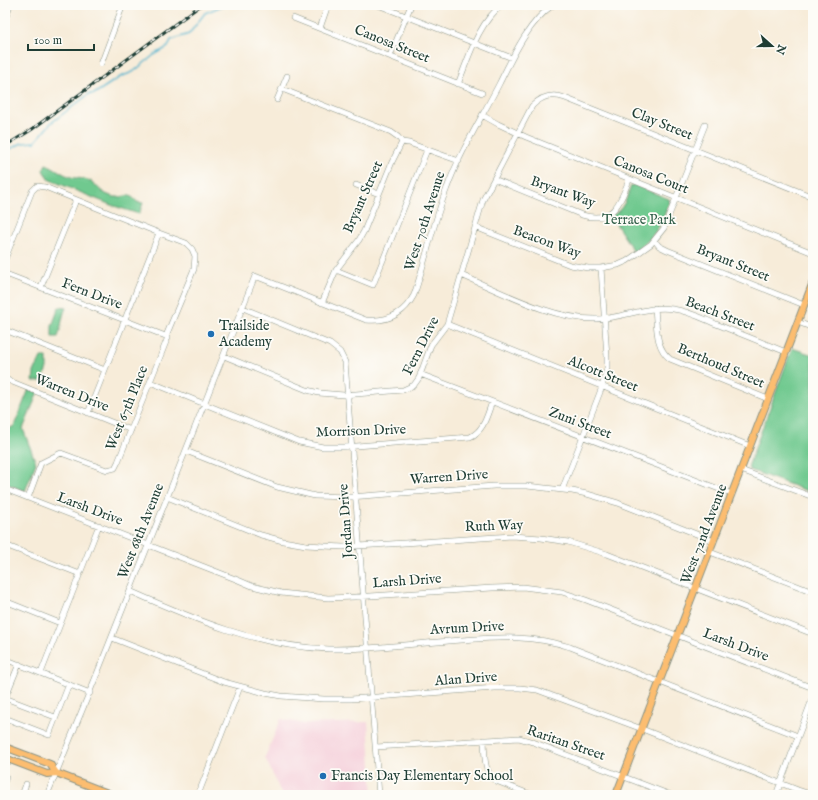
<svg xmlns="http://www.w3.org/2000/svg" width="818" height="800" viewBox="0 0 818 800" font-family="'IM FELL English',serif">
	<style>
		.built { fill: #f5cfda }
		.green { fill: #6fc98f; stroke: #478362 }
		.lines { fill: none; stroke-linecap: round; stroke-linejoin: round }
		.stream { stroke: #4fb3ce; stroke-width: 1.5 }
		.minor-casing { stroke: #8b9486; stroke-width: 6 }
		.major-casing { stroke: #8b9486; stroke-width: 8 }
		.minor { stroke: #fff; stroke-width: 5 }
		.major { stroke: #fcbd6f; stroke-width: 6 }
		.rail-casing { stroke: #1f3d34; stroke-width: 3 }
		.rail { stroke: #fdfcf7; stroke-width: 1.5; stroke-dasharray: 4.5; stroke-linecap: butt }
		.poi-dot { fill: #1f6fb2; stroke: #fdfcf7; stroke-width: 1.5 }
		.labels { text-anchor: middle; dominant-baseline: central; stroke-width: 3.5; stroke-linejoin: round; paint-order: stroke }
		.street-label { font-size: 14px; fill: #1f3d34; stroke: #fdfcf7 }
		.park-label { font-size: 14px; fill: #33604b; stroke: #fdfcf7 }
		.poi-label { font-size: 14px; fill: #1f3d34; stroke: #fdfcf7; text-anchor: start }
	</style>
	<rect width="100%" height="100%" fill="#fdfcf7"/>
	<filter id="ink" filterUnits="userSpaceOnUse"><feTurbulence type="fractalNoise" baseFrequency=".025" numOctaves="2"/><feDisplacementMap in="SourceGraphic" scale="8" xChannelSelector="R" yChannelSelector="G"/><feConvolveMatrix kernelMatrix="1 2 1 2 8 2 1 2 1" color-interpolation-filters="sRGB"/></filter>
	<filter id="wash" filterUnits="userSpaceOnUse"><feTurbulence type="fractalNoise" baseFrequency=".012" numOctaves="4" result="noise"/><feDisplacementMap in="SourceGraphic" scale="16" xChannelSelector="R" yChannelSelector="G"/><feGaussianBlur stdDeviation="0.9" result="paint"/><feColorMatrix in="noise" values="0 0 0 0 0 0 0 0 0 0 0 0 0 0 0 0 0 1.4 0 .05"/><feComposite in="paint" operator="in"/></filter>
	<g filter="url(#wash)">
		<rect width="100%" height="100%" fill="#f7ecd9"/>
		<path class="built" d="M281 719 305 724 368 722 373 795H282L265 757Z"/>
		<path class="green" d="M46 164C55 167 61 174 71 177 78 179 86 178 92 182 97 186 100 191 106 194 109 195 112 197 115 197 126 198 128 191 137 202L143 203 139 214 111 205 48 179 43 170Z
			M634 185 669 199 670 202C660 225 656 237 634 252L611 216C624 210 627 197 631 186Z
			M59 307 66 308C61 318 62 327 58 337H52V326Z
			M792 348 813 355V493L750 470 748 467Z
			M41 357H47V368L42 381H33L34 372Z
			M29 389 38 392 23 429 36 463 25 491 5 483V431L14 426Z"/>
		<g class="lines">
			<path class="stream" d="M5 154H7L8 150 22 143 35 142 51 123 89 94H94L120 77 133 72 154 55 168 47 171 40 189 34 205 13 224 5"/>
		</g>
	</g>
	<g filter="url(#ink)">
		<g class="lines">
			<g class="minor-casing">
				<path id="minor" d="M378 5 512 58
					M293 18 482 93
					M5 19 10 5
					M320 28 328 5
					M390 56 411 5
					M101 64 123 5
					M458 84C469 57 478 23 502 5
					M282 89 391 132 398 137 402 142
					M277 100 287 76
					M482 115 498 124 526 137 813 253
					M402 142 409 143 459 161
					M494 179 582 215C613 224 620 203 629 180
					M356 185 379 194
					M475 227 570 265 588 268H601L618 265 627 261 651 244 664 228 705 125
					M159 233 186 243 192 249 195 256 194 269 166 336
					M655 241 659 246 667 250 804 305
					M5 259 32 191 37 186 45 187 159 233 88 413
					M336 270 373 285 427 150
					M5 272 6 274 168 337 118 462 115 468 107 470 61 453 41 463 28 498
					M461 275C502 292 551 319 595 319 622 319 646 305 673 309 688 311 702 318 716 324 739 333 763 343 786 352
					M41 287 76 200
					M322 303 336 270 359 240 364 231 392 162 402 142
					M243 308 330 344 340 352 345 362 379 795
					M655 308C657 327 655 347 670 359L768 399
					M798 322 813 328
					M447 324 750 446
					M5 330 105 370
					M224 356 307 390 319 393 344 395 403 390 414 385 419 378 431 345 447 324 483 200 532 106C542 96 552 93 565 98L813 197
					M420 374 732 494
					M5 379 131 430
					M150 382 299 442 323 447H344L470 437C484 431 487 415 492 402
					M186 451 277 487 315 496 350 497 494 486H527L572 491 587 494 618 503 714 541
					M741 470 813 497
					M5 489 238 580 252 586 281 593 328 598 355 597 492 588 523 587 562 592 586 600 813 688
					M562 490 602 387 607 368V357L601 268
					M167 497 261 535 283 541 306 545 343 547 512 536 541 538 568 542 607 554 813 634
					M5 545 80 574
					M710 552 813 592
					M130 591C193 619 259 647 329 649 373 650 418 643 462 640 501 637 532 635 570 647L798 736
					M5 601 60 623
					M112 638 224 682 265 693 281 696 324 699H351L495 688H520L537 690 642 729 798 790 813 795
					M5 659 90 693
					M41 673 99 525
					M5 698 55 717
					M5 698 19 664
					M5 718 49 735 69 684
					M484 740C485 753 483 773 496 781L532 795
					M376 747 519 738 533 742 671 795
					M5 780 6 777
					M22 795 26 784
					M47 795 95 679 255 276 366 320C387 322 404 314 414 295 426 260 433 223 447 188 460 152 481 119 499 84 512 58 528 22 553 5
					M198 795 240 687
					M776 795 813 697"/>
			</g>
			<g class="major-casing">
				<path id="major" d="M5 747 50 764 56 773
					M5 758 47 774 56 773 113 795
					M616 795 813 282"/>
			</g>
			<use href="#minor" class="minor"/>
			<use href="#major" class="major"/>
			<g class="rail-casing">
				<path id="rail" d="M5 146 31 130 201 5"/>
			</g>
			<use href="#rail" class="rail"/>
		</g>
	</g>
	<g class="poi-dot">
		<circle cx="211" cy="334" r="4"/>
		<circle cx="323" cy="776" r="4"/>
	</g>
	<g class="labels">
		<g class="street-label">
			<text transform="translate(392 44) rotate(22)">Canosa Street</text>
			<text transform="translate(662 124) rotate(22)">Clay Street</text>
			<text transform="translate(651 175) rotate(22)">Canosa Court</text>
			<text transform="translate(563 192) rotate(20)">Bryant Way</text>
			<text transform="translate(363 197) rotate(-66)">Bryant Street</text>
			<text transform="translate(425 221) rotate(-72)">West 70th Avenue</text>
			<text transform="translate(547 242) rotate(20)">Beacon Way</text>
			<text transform="translate(733 263) rotate(22)">Bryant Street</text>
			<text transform="translate(92 294) rotate(21)">Fern Drive</text>
			<text transform="translate(720 314) rotate(21)">Beach Street</text>
			<text transform="translate(421 346) rotate(-63)">Fern Drive</text>
			<text transform="translate(721 366) rotate(23)">Berthoud Street</text>
			<text transform="translate(603 374) rotate(22)">Alcott Street</text>
			<text transform="translate(72 393) rotate(22)">Warren Drive</text>
			<text transform="translate(127 408) rotate(-68)">West 67th Place</text>
			<text transform="translate(580 423) rotate(21)">Zuni Street</text>
			<text transform="translate(361 431) rotate(-2)">Morrison Drive</text>
			<text transform="translate(449 477) rotate(-4)">Warren Drive</text>
			<text transform="translate(90 509) rotate(21)">Larsh Drive</text>
			<text transform="translate(346 521) rotate(-94)">Jordan Drive</text>
			<text transform="translate(494 526) rotate(-2)">Ruth Way</text>
			<text transform="translate(141 531) rotate(-68)">West 68th Avenue</text>
			<text transform="translate(704 534) rotate(-69)">West 72nd Avenue</text>
			<text transform="translate(407 581) rotate(-4)">Larsh Drive</text>
			<text transform="translate(467 628) rotate(-3)">Avrum Drive</text>
			<text transform="translate(736 645) rotate(21)">Larsh Drive</text>
			<text transform="translate(466 679) rotate(-4)">Alan Drive</text>
			<text transform="translate(566 743) rotate(19)">Raritan Street</text>
		</g>
		<g class="park-label">
			<text x="639" y="220">Terrace Park</text>
		</g>
		<g class="poi-label">
			<text x="219" y="326">Trailside<tspan x="219" dy="16">Academy</tspan></text>
			<text x="331" y="776">Francis Day Elementary School</text>
		</g>
	</g>
	<rect width="818" height="800" fill="none" stroke="#fdfcf7" stroke-width="20"/>
	<g transform="translate(772 46) rotate(111)" stroke="#fdfcf7" stroke-width="3" paint-order="stroke">
	<path d="M0-3L7 15L0 10L-7 15Z" fill="#1f3d34"/>
	<text y="-6" font-size="11" font-weight="bold" text-anchor="middle" fill="#1f3d34">N</text>
	</g>
	<path d="M28 44v6h66v-6" fill="none" stroke="#1f3d34" stroke-width="2"/>
	<text x="34" y="44" font-size="12" fill="#1f3d34" stroke="#fdfcf7" stroke-width="3" paint-order="stroke">100 m</text>
</svg>
